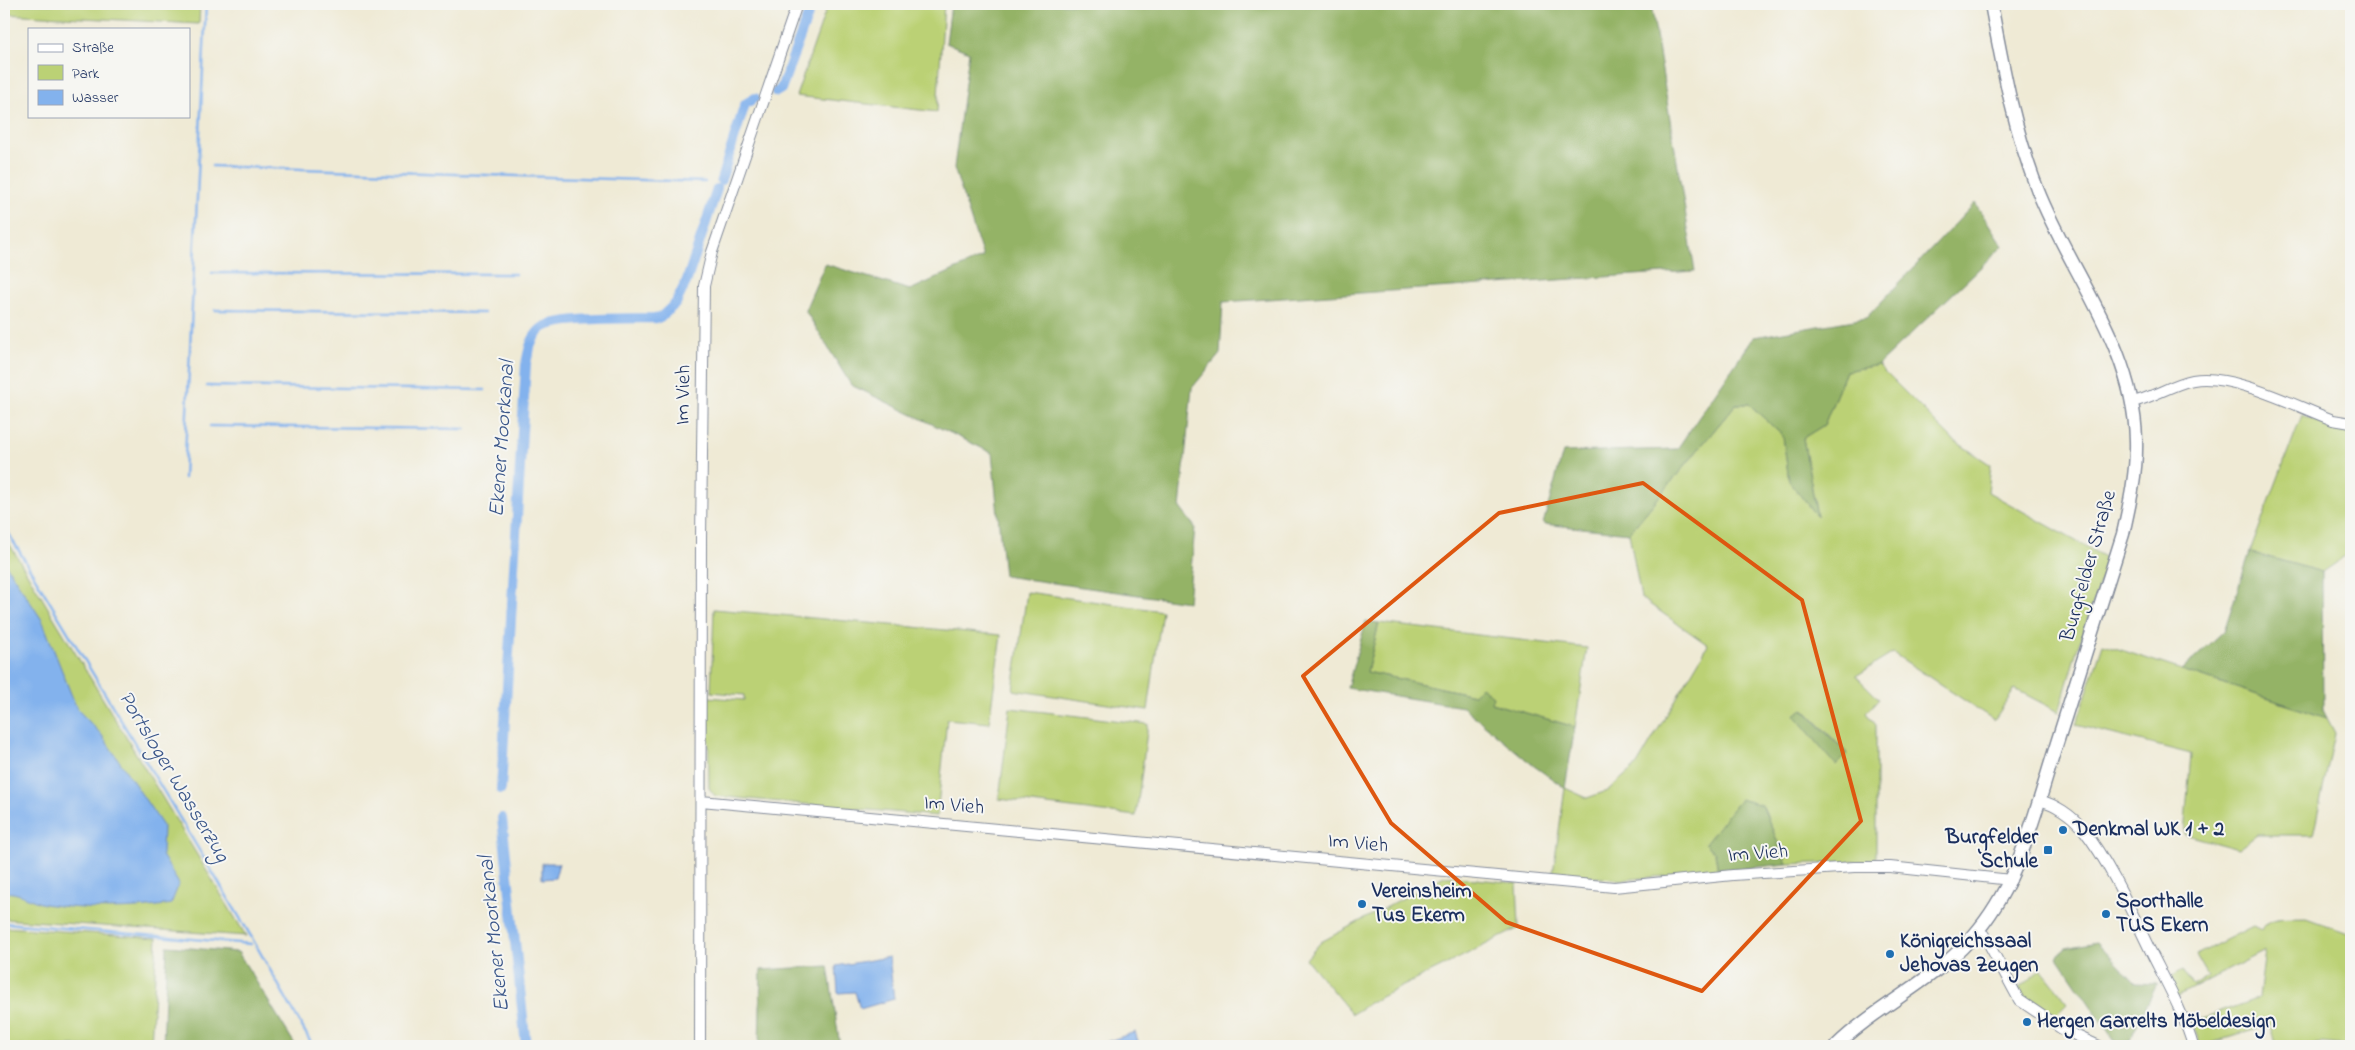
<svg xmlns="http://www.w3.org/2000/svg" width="2355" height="1050" viewBox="0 0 2355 1050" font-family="'Indie Flower',sans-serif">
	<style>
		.green { fill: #bbd175; stroke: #6b806a; fill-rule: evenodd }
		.forest { fill: #94b366; stroke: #587162 }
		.water { fill: #83b2ed; stroke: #4f70a6 }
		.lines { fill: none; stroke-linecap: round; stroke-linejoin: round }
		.stream { stroke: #83b2ed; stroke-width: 2.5 }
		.canal { stroke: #83b2ed; stroke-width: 10 }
		.minor-casing { stroke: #858c9a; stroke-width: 12 }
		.tertiary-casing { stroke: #858c9a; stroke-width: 15 }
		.minor { stroke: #fff; stroke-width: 10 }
		.tertiary { stroke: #fff; stroke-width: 12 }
		.marked { fill: none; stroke: #de5710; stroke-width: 4; stroke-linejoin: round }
		.poi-dot { fill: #1f6fb2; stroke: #f6f6f2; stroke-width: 2 }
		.labels { text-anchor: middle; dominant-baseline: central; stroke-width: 4; stroke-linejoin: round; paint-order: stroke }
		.street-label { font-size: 21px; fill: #1b2f5e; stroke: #f6f6f2 }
		.poi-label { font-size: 21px; font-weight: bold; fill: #1b2f5e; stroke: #f6f6f2; text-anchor: start }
		.water-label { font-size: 22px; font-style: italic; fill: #3a5689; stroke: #f6f6f2 }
	</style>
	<rect width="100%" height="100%" fill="#f6f6f2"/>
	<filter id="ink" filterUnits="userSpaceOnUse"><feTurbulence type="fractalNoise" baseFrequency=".02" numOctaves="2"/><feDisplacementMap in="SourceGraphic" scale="10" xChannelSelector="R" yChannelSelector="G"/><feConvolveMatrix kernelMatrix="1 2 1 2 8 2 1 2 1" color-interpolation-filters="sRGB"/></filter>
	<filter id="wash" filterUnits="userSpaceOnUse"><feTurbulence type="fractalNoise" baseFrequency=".0096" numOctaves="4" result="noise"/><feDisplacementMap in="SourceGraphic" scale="20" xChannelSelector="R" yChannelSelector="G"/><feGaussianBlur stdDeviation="1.12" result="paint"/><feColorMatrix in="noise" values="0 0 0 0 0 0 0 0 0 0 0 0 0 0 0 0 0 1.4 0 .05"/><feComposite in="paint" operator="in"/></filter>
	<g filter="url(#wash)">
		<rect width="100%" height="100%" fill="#efead5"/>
		<path class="green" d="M4 4H200L199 24 4 14Z
			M828 4H944L937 112 796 96Z
			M1878 365 1952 439 1991 465 1988 492 2108 559 2076 653 2059 712 2015 689 1994 720 1893 653 1856 676 1879 699 1866 713 1876 725V861L1787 864 1762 805 1715 853 1718 871 1622 880 1553 873 1565 788 1587 798 1607 791 1637 765 1708 645 1641 598 1629 533 1736 404H1749L1783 436 1789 481 1817 516 1803 438 1824 425 1846 371ZM1804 709 1847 753 1836 764Z
			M2302 415 2335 429 2351 430V552L2322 572 2250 552Z
			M4 535 246 936 4 919Z
			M1027 592 1162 611 1148 710 1013 690Z
			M714 609 1001 635 989 723 947 719 937 816 715 796 709 788 708 697 744 700V695L711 692Z
			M1379 623 1587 648 1575 727 1491 703 1474 695 1367 672Z
			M2103 644 2327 718 2335 733 2313 835H2257L2238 849 2184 834 2191 754 2076 725Z
			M1010 708 1148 724 1136 816 999 799Z
			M1444 876 1517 883 1519 928 1373 1001 1352 1014 1306 959 1321 942Z
			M2306 918 2351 934V1046L2322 1043 2301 1046H2277L2270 1025 2201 1046 2192 1022 2259 998 2265 951 2177 996 2169 978 2183 970 2192 986 2208 976 2196 955 2253 926 2261 930C2267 915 2291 919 2306 918Z
			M4 927 157 938 151 1046H4Z
			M2041 969 2068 1003 2053 1018 2019 994 2018 989Z"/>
		<path class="forest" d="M951 4H1651L1695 271 1223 302 1220 354 1192 388 1180 508 1195 527 1188 602 1004 576 992 453 851 385 805 310 825 264 910 290 983 257 954 168 969 52 946 43Z
			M1975 203 2003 246 1878 365 1846 371 1824 425 1803 438 1817 517 1789 481 1783 436 1749 404H1736L1629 533 1543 524 1563 452 1677 449 1754 337 1866 318Z
			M2250 552 2322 572 2323 710 2327 718 2182 670 2224 631Z
			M1366 621 1379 623 1367 672 1474 695 1481 687 1493 696 1491 703 1575 727 1565 788 1534 766 1463 707 1347 688Z
			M1803 709 1847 754 1836 765 1794 715Z
			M1740 799 1762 805 1787 864 1718 871 1715 853 1705 844Z
			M2097 942 2136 983 2157 984 2127 1046H2118L2057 956 2066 948Z
			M167 946 238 952 296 1046H163Z
			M828 966 840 1046H759L761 970Z"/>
		<path class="water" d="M4 562 42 620 77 709 101 734 163 826 162 855 179 884 171 904C130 911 85 910 44 904 31 901 16 890 4 893Z
			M542 863H559L555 878 542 879Z
			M889 957 894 999 860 1009 855 992 838 993 836 966Z
			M1135 1032 1139 1044 1133 1046H1108L1106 1042Z"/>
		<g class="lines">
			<path class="stream" d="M212 166 705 182
				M212 273 515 274
				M215 310 484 313
				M207 386 485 390
				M210 426 466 429
				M184 478 206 4
				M4 526 252 938 313 1046
				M4 923 251 944"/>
			<path class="canal" d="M776 92 781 89 812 4
				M721 180 745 104 755 98
				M501 789 526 364C529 350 530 339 541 329 556 316 636 319 660 318L676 303 687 280 717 189
				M502 818 526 1046"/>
		</g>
	</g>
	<g filter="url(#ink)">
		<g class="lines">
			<g class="minor-casing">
				<path id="minor" d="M2132 402C2153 398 2172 384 2193 380 2233 373 2295 406 2333 420L2351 423
					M2039 800C2055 804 2072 815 2083 829 2111 865 2131 911 2151 952 2166 982 2184 1014 2193 1046
					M701 801 1614 887 1733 875 1854 867H1890L2011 880
					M1978 931 1984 935 2019 1000 2062 1029 2099 1046
					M700 1046 701 539 704 286 712 252 797 4"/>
			</g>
			<g class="tertiary-casing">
				<path id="tertiary" d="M1836 1046C1880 1003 1941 978 1979 929 2021 877 2036 809 2056 746 2078 675 2101 605 2123 534 2130 503 2137 471 2136 440 2134 347 2071 274 2038 191 2014 130 2003 68 1991 4"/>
			</g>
			<use href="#minor" class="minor"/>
			<use href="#tertiary" class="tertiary"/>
		</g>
	</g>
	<path class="marked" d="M1643 483 1802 600 1861 821 1702 991 1506 922 1391 823 1303 676 1499 513Z"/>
	<g class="poi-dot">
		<circle cx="2063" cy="830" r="5"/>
		<rect x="2043" y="845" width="10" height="10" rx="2.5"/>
		<circle cx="1362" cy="904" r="5"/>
		<circle cx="2106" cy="914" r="5"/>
		<circle cx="1890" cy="954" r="5"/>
		<circle cx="2027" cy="1022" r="5"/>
	</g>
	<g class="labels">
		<g class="street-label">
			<text transform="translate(684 395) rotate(-89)">Im Vieh</text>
			<text transform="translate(2089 566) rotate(-74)">Burgfelder Straße</text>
			<text transform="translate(954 806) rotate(5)">Im Vieh</text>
			<text transform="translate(1358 844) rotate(5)">Im Vieh</text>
			<text transform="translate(1758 854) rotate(-4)">Im Vieh</text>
		</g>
		<g class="poi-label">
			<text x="2073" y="830">Denkmal WK 1 + 2</text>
			<text x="2038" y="838" text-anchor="end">Burgfelder<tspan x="2038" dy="24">Schule</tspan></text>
			<text x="1372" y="892">Vereinsheim<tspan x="1372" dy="24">Tus Ekerm</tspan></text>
			<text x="2116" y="902">Sporthalle<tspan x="2116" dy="24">TUS Ekern</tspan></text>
			<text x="1900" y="942">Königreichssaal<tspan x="1900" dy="24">Jehovas Zeugen</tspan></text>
			<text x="2037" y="1022">Hergen Garrelts Möbeldesign</text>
		</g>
		<g class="water-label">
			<text transform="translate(503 439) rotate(-86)">Ekener Moorkanal</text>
			<text transform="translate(173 777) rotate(59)">Portsloger Wasserzug</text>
			<text transform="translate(495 934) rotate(-96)">Ekener Moorkanal</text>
		</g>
	</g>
	<rect width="2355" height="1050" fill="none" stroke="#f6f6f2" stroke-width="20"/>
	<rect x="28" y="28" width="162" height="90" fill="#f6f6f2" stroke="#9ea6b7"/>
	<rect x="38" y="44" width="25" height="8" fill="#ffffff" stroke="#9ea6b7"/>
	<text x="72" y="52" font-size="15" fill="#1b2f5e">Straße</text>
	<rect x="38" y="65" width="25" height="15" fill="#bbd175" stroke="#9ea6b7"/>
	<text x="72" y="78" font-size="15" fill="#1b2f5e">Park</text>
	<rect x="38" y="90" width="25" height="15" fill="#83b2ed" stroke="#9ea6b7"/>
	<text x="72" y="102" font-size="15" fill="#1b2f5e">Wasser</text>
</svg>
